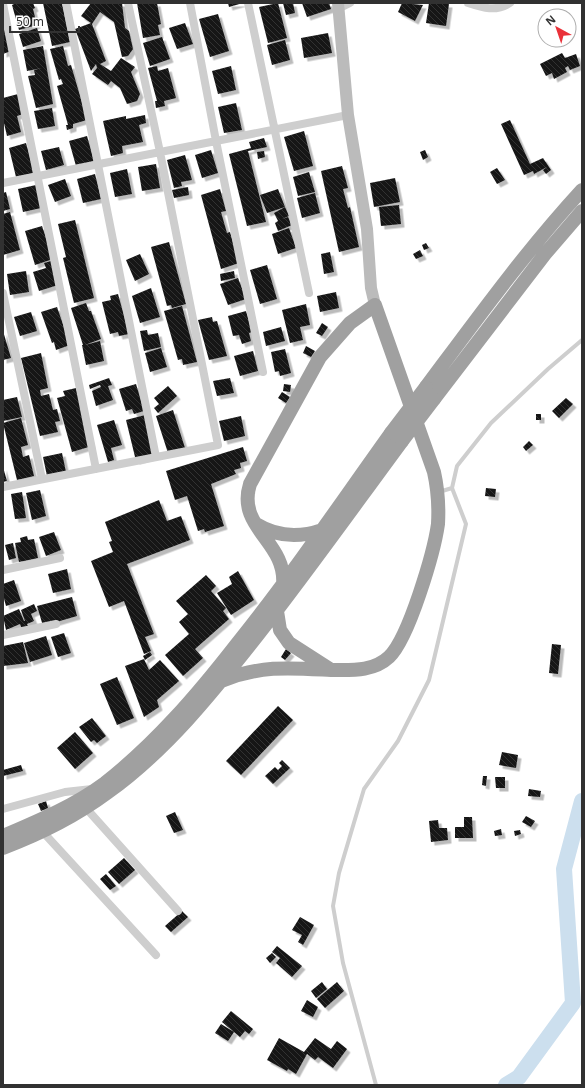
<svg xmlns="http://www.w3.org/2000/svg" width="585" height="1088" viewBox="0 0 585 1088" font-family="'Noto Sans',sans-serif">
	<style>
		.lines { fill: none; stroke-linecap: round; stroke-linejoin: round }
		.river { stroke: #ccdfee; stroke-width: 16 }
		.building { fill: url(#building-back-hatch); filter: url(#shadow) }
		.service { stroke: #cecece; stroke-width: 4 }
		.minor { stroke: #cecece; stroke-width: 8 }
		.secondary { stroke: #bbb; stroke-width: 12 }
		.trunk { stroke: #a0a0a0; stroke-width: 14 }
		.trunk-bridge { stroke: #a0a0a0; stroke-width: 14 }
	</style>
	<defs>
		<pattern id="building-back-hatch" width="6" height="6" patternUnits="userSpaceOnUse"><rect width="6" height="6" fill="#181818"/><path d="M-1 5l2 2M0 0l6 6M5-1l2 2" fill="none" stroke="#313131"/></pattern>
		<filter id="shadow"><feDropShadow dx="3.5" dy="3.5" stdDeviation="0" flood-color="#0004"/></filter>
	</defs>
	<rect width="100%" height="100%" fill="#fff"/>
	<g class="lines">
		<path class="river" d="M506 1085 519 1077 573 1003 564 869 582 801"/>
	</g>
	<path class="building" d="M16 3H33L35 8 33 9 37 25 19 30 12 5Z
		M43 3H62L70 42 52 46Z
		M91 3H122L125 28 129 31 133 49 128 56 122 57 114 22 100 12 92 24 106 61 100 64 111 71 121 58 135 67 131 72 140 94 137 101 127 104 120 88 111 81 108 85 92 74 97 68 96 64 91 71 75 29 91 23 81 16Z
		M137 3H157L161 24 158 25 160 35 143 38Z
		M228 3H243L229 7Z
		M278 3 287 38 268 43 259 7Z
		M283 3H293L295 13 286 15Z
		M302 3H329L331 9 307 17Z
		M402 3 423 5 415 21 398 12Z
		M429 3 449 4 446 26 426 23Z
		M218 14 229 51 210 57 199 19Z
		M185 23 193 44 177 49 169 28Z
		M3 24 11 51 3 54Z
		M37 28 41 41 23 47 19 34Z
		M328 33 332 53 304 58 301 38Z
		M162 37 170 59 150 66 143 43Z
		M285 40 290 60 272 65 267 45Z
		M43 46 53 104 36 108 28 76 35 75 34 70 42 68 27 71 23 50Z
		M63 46 68 66 71 65 87 120 73 124V128L67 130 66 125H68L57 86 63 84 61 79 59 80 50 49Z
		M562 53 565 58 576 54 580 66 570 70 568 66 565 68 567 72 554 79 552 73 546 76 540 64Z
		M157 66 158 71 168 68 176 98 164 101 165 106 156 108 155 101H157L148 68Z
		M231 66 236 90 218 94 212 71Z
		M18 94 23 114 17 116 21 132 7 136 3 119V98Z
		M236 103 242 130 224 133 218 107Z
		M52 108 55 126 38 129 34 111Z
		M145 115 146 123 139 125 143 142 122 146 123 153 111 156 103 121 126 116V119Z
		M510 120 530 164 543 158 551 170 546 174 543 170 547 167 534 174 533 171 524 175 501 124Z
		M304 131 313 166 294 171 284 137Z
		M87 136 94 161 76 166 69 141Z
		M264 138 267 147 248 151 266 222 247 226 229 154 251 148 249 142Z
		M26 143 34 173 16 177 9 148Z
		M59 147 64 165 46 170 41 151Z
		M211 150 218 173 202 178 195 155Z
		M425 150 428 157 423 160 420 152Z
		M264 151 265 157 258 159 257 152Z
		M185 155 192 180 181 182 182 186 174 188 167 160Z
		M156 164 160 188 142 191 138 167Z
		M342 166 348 188 343 189 348 208 350 207 359 247 339 252 321 171Z
		M497 168 505 180 497 184 490 172Z
		M127 169 132 194 115 197 110 173Z
		M309 172 315 192 298 196 293 177Z
		M95 174 101 199 83 203 77 179Z
		M395 178 400 202 374 207 370 183Z
		M65 179 71 196 55 202 48 185Z
		M36 185 41 208 23 212 18 189Z
		M188 187 189 195 174 198 172 190Z
		M220 189 226 211 221 212 227 233 230 232 239 263 221 269 201 195Z
		M278 189 285 207 267 213 260 195Z
		M6 192 10 209 3 211V193Z
		M315 193 320 213 302 218 297 198Z
		M399 205 401 224 381 226 379 207Z
		M285 207 289 216 282 219 288 217 292 225 278 231 275 223 278 221 274 213Z
		M10 212 20 250 3 255V214Z
		M75 220 94 298 74 303 63 258 66 257 58 224Z
		M42 226 53 259 35 265 25 231Z
		M289 228 296 248 278 254 272 234Z
		M169 242 186 304 172 308 171 305 167 306 151 247Z
		M426 243 429 248 424 250 422 245Z
		M420 250 423 256 416 259 413 254Z
		M330 252 334 272 324 274 321 254Z
		M140 254 149 274 135 281 126 260Z
		M51 261 58 285 39 291 33 272 46 268 44 263Z
		M267 265 277 299 260 304 250 270Z
		M26 271 29 292 10 295 7 274Z
		M234 271 235 278 221 281 220 274Z
		M238 278 246 299 228 305 220 284Z
		M151 288 160 317 140 323 132 296Z
		M336 292 339 308 320 312 317 296Z
		M118 294 129 334 119 336 118 332 110 334 102 302 111 300 110 296Z
		M86 303 89 311H91L101 339 85 345 100 341 104 361 86 365 82 345H83L71 308Z
		M306 304 310 325 300 327 303 340 290 343 282 310Z
		M182 306 197 362 183 365 182 359 178 360 164 311Z
		M57 307 70 345 56 350 54 342 52 343 41 312Z
		M246 311 252 332 249 333 251 341 242 344 239 335 233 336 228 316Z
		M31 312 37 331 20 336 14 317Z
		M212 317 213 322 217 321 227 356 209 360 198 320Z
		M322 323 328 327 322 336 316 333Z
		M281 327 285 341 266 346 263 332Z
		M147 330 148 335 158 333 161 347 144 351 140 331Z
		M3 331 11 358 3 360Z
		M306 346 315 351 311 357 303 353Z
		M161 348 167 367 150 372 145 353Z
		M285 349 291 373 280 376 279 371 275 372 271 352Z
		M253 351 258 371 240 376 234 356Z
		M41 353 48 388 40 390 41 396 49 394 53 410 57 409 60 421 55 422 58 432 40 436 21 358Z
		M109 378 112 385 108 386 113 400 96 406 92 391 101 387 100 385 90 389 89 385Z
		M230 378 234 393 217 396 213 381Z
		M136 384 144 411 134 414 132 409 126 411 119 389Z
		M284 384 291 385 290 392 283 391Z
		M168 386 177 396 158 413 154 408 159 404 154 398Z
		M76 388 92 446 72 452 57 398 65 396 63 391Z
		M282 392 290 397 286 403 278 398Z
		M17 397 22 417 3 421V400Z
		M566 398 573 404 559 418 552 411Z
		M173 410 185 448 168 453 156 416Z
		M536 414H541V420H536Z
		M145 415 154 456 136 461 126 420Z
		M241 416 245 436 224 441 219 421Z
		M21 418 28 445 21 447 23 457 29 455 34 476 17 480 3 423Z
		M114 420 122 445 111 448 114 460 108 462 97 425Z
		M529 441 533 445 526 451 523 447Z
		M243 447 247 461 240 463 241 468 234 470 236 474 211 484 224 526 205 532 204 529 198 531 187 496 175 500 166 471Z
		M62 453 66 472 47 476 43 457Z
		M3 467 7 481 3 482Z
		M486 488 496 489 495 497 485 496Z
		M40 490 46 516 32 520 26 493Z
		M22 492 26 518 15 519 11 494Z
		M159 500 167 521 181 516 190 540 127 564 154 634 145 637 151 651 144 654 124 601 109 607 91 561 113 552 109 542 112 541 105 522Z
		M54 532 61 550 46 556 39 537Z
		M27 536 28 540 34 539 38 558 19 562 15 543 21 542 20 538Z
		M13 543 16 558 9 560 5 545Z
		M67 569 71 589 53 593 48 574Z
		M238 571 254 600 231 615 217 593 232 584 229 577Z
		M206 575 216 586 211 591 226 608 223 611 229 619 195 649 203 658 183 676 165 655 189 634 179 622 188 614 176 601Z
		M14 580 21 601 6 606 3 595V584Z
		M72 597 77 616 43 626 37 606Z
		M34 604 37 611 31 614 34 621 27 624 28 626 22 629 20 624 6 630 3 616 19 609 24 621H25L21 610Z
		M64 633 71 653 58 657 51 637Z
		M46 636 52 655 30 662 24 643Z
		M23 642 28 663 3 666V646Z
		M552 644 561 645 558 674 549 673Z
		M286 649 291 653 285 660 281 657Z
		M150 652 152 655 145 660 143 656Z
		M144 659 149 670 160 660 179 681 157 700 159 707 144 717 125 666Z
		M117 677 134 718 117 725 100 684Z
		M278 706 293 720 241 775 226 761Z
		M92 718 106 736 97 743 94 740 91 742 79 727Z
		M75 732 93 753 75 769 57 748Z
		M502 752 518 755 516 768 499 765Z
		M282 760 290 768 273 784 265 776 275 767 278 770 282 766 279 763Z
		M21 765 23 771 3 776V770Z
		M483 776H487L486 786 482 785Z
		M495 777H505V788H496Z
		M529 789 541 791 540 797 528 796Z
		M46 801 48 808 41 811 38 804Z
		M175 812 183 830 174 833 166 816Z
		M526 816 535 821 531 827 522 822Z
		M464 817H472L473 838H455V827H464Z
		M438 820 439 828H447L448 840 431 842 429 821Z
		M501 829 502 835 495 836 494 831Z
		M520 830 521 834 515 836 514 831Z
		M124 858 135 870 119 884 108 872Z
		M106 874 116 886 110 890 100 879Z
		M182 911 188 917 171 932 165 926Z
		M300 917 314 925 303 945 298 942 302 935 292 930Z
		M277 946 302 966 292 977 276 963 280 958 272 952Z
		M272 953 276 957 270 963 266 958Z
		M322 982 327 989 316 998 311 991Z
		M337 982 344 991 325 1008 317 999Z
		M307 1000 318 1007 313 1017 301 1011Z
		M231 1011 253 1029 249 1034 245 1031 240 1037 222 1022Z
		M221 1024 234 1032 228 1041 215 1033Z
		M279 1038 304 1052 315 1038 331 1049 337 1041 347 1049 333 1068 318 1057 315 1060 307 1054 296 1074 288 1069 287 1071 267 1060Z"/>
	<g class="lines">
		<path class="service" d="M439 492 452 488
			M376 1085 343 963 333 906 339 873 364 789 398 741 429 680 466 524 452 488 457 466 491 423 548 369 582 340"/>
		<path class="minor" d="M66 3 156 457
			M190 3 216 141 263 372
			M248 3 309 293
			M468 3C483 8 496 12 510 3
			M3 4 96 469
			M338 9 350 3
			M3 183 348 115
			M3 293 42 479
			M3 487 218 445 160 152 128 3
			M3 570 60 558
			M3 635 56 624
			M85 807 178 911
			M3 809 65 792 92 789
			M42 831 156 955"/>
		<path class="secondary" d="M338 3 348 115 367 229 371 288 375 305"/>
		<path class="trunk" d="M426 387C476 320 525 252 582 190
			M434 399 545 254 582 211
			M256 524C277 537 299 538 322 530
			M283 585C287 542 236 528 250 484L320 357 350 323 375 305 434 472C438 490 439 506 438 524 434 552 409 638 389 657 373 672 351 670 331 670
			M224 680C261 665 292 668 331 670L289 643 280 630 277 611
			M3 836C38 821 74 806 105 783 155 744 197 695 236 645 291 577 340 504 391 433
			M3 848C40 834 76 816 107 793 166 751 213 692 257 636 307 572 354 506 402 441"/>
		<path class="trunk-bridge" d="M391 433 426 387
			M402 441 434 399"/>
	</g>
	<rect width="585" height="1088" fill="none" stroke="#313131" stroke-width="8"/>
	<g transform="translate(557 28) rotate(320)"><circle r="19" fill="#ffffff" stroke="#adadad"/>
	<path d="M0-3L7 15L0 10L-7 15Z" fill="#ea3139"/>
	<text y="-6" font-size="11" font-weight="bold" text-anchor="middle" fill="#313131">N</text>
	</g>
	<path d="M10 26v6h69v-6" fill="none" stroke="#313131" stroke-width="2"/>
	<text x="16" y="26" font-size="12" fill="#313131" stroke="#ffffff" stroke-width="3" paint-order="stroke">50 m</text>
</svg>
